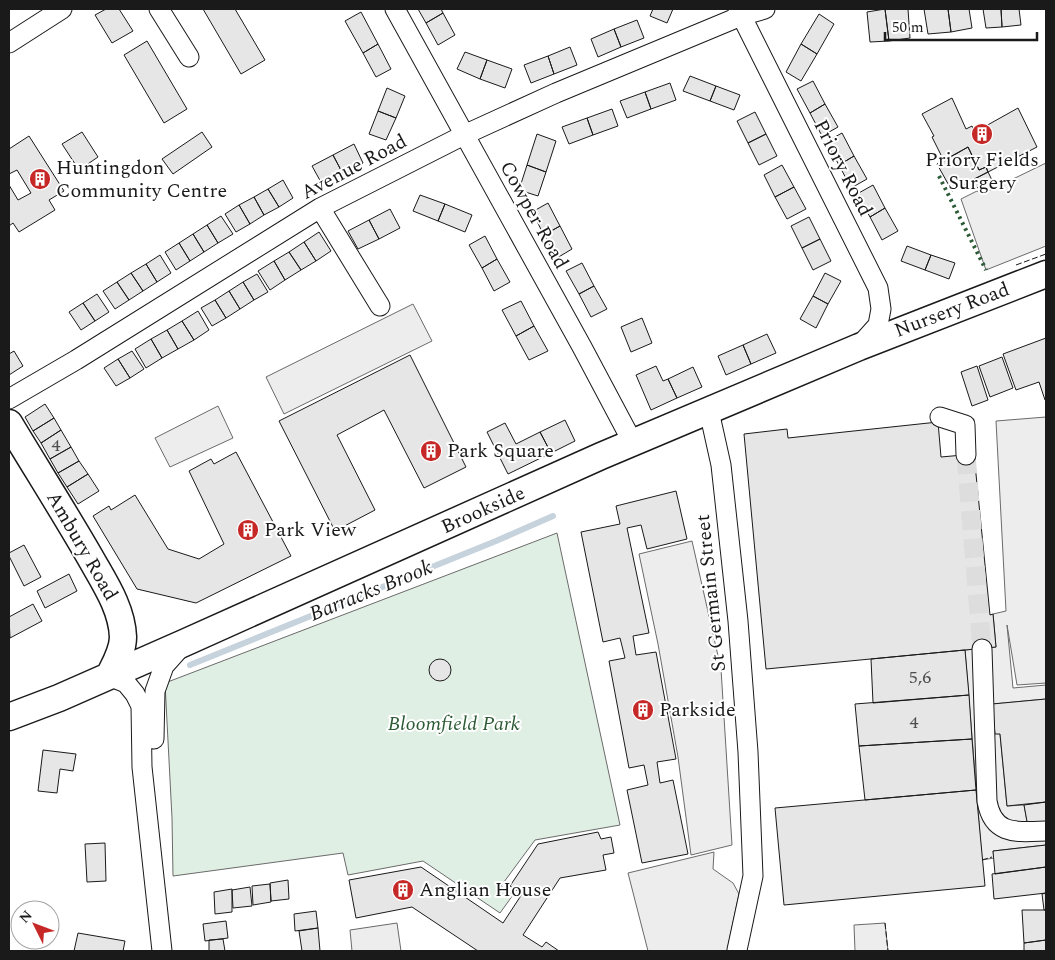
<svg xmlns="http://www.w3.org/2000/svg" width="1055" height="960" viewBox="0 0 1055 960" font-family="Spectral,serif">
	<style>
		.green { fill: #e0efe3; stroke: #6a6a6a }
		.parking { fill: #ededed; stroke: #6a6a6a }
		.lines { fill: none; stroke-linecap: round; stroke-linejoin: round }
		.stream { stroke: #c6d2dc; stroke-width: 6 }
		.building { fill: #e6e6e6; stroke: #1a1a1a }
		.street-tunnel { stroke: #ddd; stroke-width: 19; stroke-dasharray: 19 9; stroke-linecap: butt }
		.street-casing { stroke: #1a1a1a; stroke-width: 21 }
		.secondary-casing { stroke: #1a1a1a; stroke-width: 29 }
		.street { stroke: #fff; stroke-width: 19 }
		.secondary { stroke: #fff; stroke-width: 26 }
		.hedge { stroke: #2b5a34; stroke-width: 4; stroke-dasharray: 2.5 4; stroke-linecap: butt }
		.fence { stroke: #1a1a1a; stroke-width: 1; stroke-dasharray: 6 2.5; stroke-linecap: butt }
		.labels { text-anchor: middle; dominant-baseline: central; stroke-width: 4; stroke-linejoin: round; paint-order: stroke }
		.number-label { font-size: 18px; fill: #4d4d4d }
		.poi-label { font-size: 20px; fill: #1a1a1a; stroke: #fff; text-anchor: start }
		.street-label { font-size: 20px; fill: #1a1a1a; stroke: #fff }
		.park-label { font-size: 20px; font-style: italic; fill: #2b5a34; stroke: #fff }
		.water-label { font-size: 21px; font-style: italic; fill: #1a1a1a; stroke: #fff }
	</style>
	<rect width="100%" height="100%" fill="#fff"/>
	<path class="green" d="M557 533 620 825 535 840 501 886 513 895 500 913 423 861 348 875 343 853 173 876 172 818 165 683Z"/>
	<path class="parking" d="M1046 163V246L986 270 961 199 977 191 982 194Z
		M413 304 432 341 284 414 266 377Z
		M218 406 233 438 170 467 155 438Z
		M1046 417V683L1017 685 1007 625 1013 688 1046 685V699L993 704 1000 734 1007 806 1024 805 1028 827 1046 825V845L993 851 994 858 982 860 965 650 996 647 993 614 1006 611 996 421Z
		M692 541 721 669 732 845 691 855 678 757 658 644 639 554Z
		M714 852 713 869 733 883 739 894 727 951H648L628 873Z
		M397 923 401 951H352L350 930Z
		M885 923 888 951H855L854 925Z"/>
	<g class="lines">
		<path class="stream" d="M190 665 496 541 553 516"/>
	</g>
	<path class="building" d="M106 9H119L133 31 112 43 95 15Z
		M203 9H235L265 60 241 74Z
		M418 9H441L443 13 426 23Z
		M653 9H673L667 23 650 16Z
		M885 9H908L910 38 889 41Z
		M885 9 889 41 870 42 867 12Z
		M924 9H948L951 32 928 34Z
		M948 9H969L972 28 951 32Z
		M983 9H1001L1002 27 986 28Z
		M1001 9H1019L1021 25 1002 27Z
		M361 12 378 44 363 53 345 21Z
		M443 13 455 35 438 45 426 23Z
		M819 14 834 24 817 54 801 44Z
		M637 20 644 38 621 47 614 29Z
		M614 29 621 47 598 57 591 39Z
		M147 41 187 109 164 123 124 55Z
		M378 44 391 69 376 77 363 53Z
		M801 44 817 54 801 81 786 72Z
		M570 47 577 65 554 74 548 56Z
		M465 52 487 60 480 79 457 69Z
		M548 56 554 74 531 83 524 65Z
		M487 60 512 69 505 88 480 79Z
		M690 76 716 86 710 101 683 91Z
		M813 81 825 104 810 113 797 89Z
		M670 83 676 100 651 109 645 92Z
		M716 86 740 95 734 110 710 101Z
		M387 88 405 96 396 118 378 111Z
		M645 92 651 109 627 118 620 101Z
		M952 98 966 129 972 126 975 132 1018 108 1037 147 988 172 986 167 979 170 968 147 944 161 932 137 934 136 922 114Z
		M825 104 838 127 822 136 810 113Z
		M612 109 618 126 593 135 587 118Z
		M378 111 396 118 386 140 369 134Z
		M755 112 766 134 748 143 737 121Z
		M587 118 593 135 569 144 562 127Z
		M82 132 98 157 79 170 62 144Z
		M202 132 212 147 173 174 162 159Z
		M842 133 854 156 839 165 826 142Z
		M537 134 556 141 546 172 527 165Z
		M766 134 777 156 759 165 748 143Z
		M29 136 64 191 49 200 55 210 19 232 13 223 9 226V185L18 200 31 193 17 170 9 174V149Z
		M354 144 363 163 343 174 333 155Z
		M968 147 979 170 986 167 988 172 952 191 937 164Z
		M333 155 343 174 322 184 312 166Z
		M854 156 867 179 851 188 839 165Z
		M527 165 546 172 538 196 519 190Z
		M782 165 794 187 775 197 764 175Z
		M988 172 992 180 975 189 972 180Z
		M283 180 293 198 279 207 268 189Z
		M873 185 885 208 870 217 857 194Z
		M794 187 806 209 787 219 775 197Z
		M268 189 279 207 264 215 254 197Z
		M420 195 445 204 438 221 413 211Z
		M254 197 264 215 250 224 239 205Z
		M548 203 560 226 544 235 532 212Z
		M445 204 472 215 465 232 438 221Z
		M239 205 250 224 236 232 225 214Z
		M885 208 898 231 882 240 870 217Z
		M390 209 400 228 379 239 369 220Z
		M221 216 233 234 218 243 207 225Z
		M809 217 820 239 802 248 791 226Z
		M369 220 379 239 358 249 348 231Z
		M207 225 218 243 204 252 193 234Z
		M560 226 572 249 557 258 544 235Z
		M319 232 331 251 316 261 304 242Z
		M193 234 204 252 190 261 179 243Z
		M485 236 497 259 482 268 469 245Z
		M820 239 831 261 813 270 802 248Z
		M304 242 316 261 301 270 289 252Z
		M179 243 190 261 176 270 165 252Z
		M907 246 931 255 925 270 901 261Z
		M289 252 301 270 285 280 274 261Z
		M160 255 171 273 157 282 146 264Z
		M931 255 955 263 949 279 925 270Z
		M497 259 510 282 494 291 482 268Z
		M274 261 285 280 270 290 258 271Z
		M582 263 594 286 579 294 566 271Z
		M146 264 157 282 143 291 131 273Z
		M131 273 143 291 129 300 117 282Z
		M825 273 841 281 828 304 813 296Z
		M257 274 268 292 254 300 243 282Z
		M117 282 129 300 115 309 103 291Z
		M243 282 254 300 240 309 229 291Z
		M594 286 607 309 591 317 579 294Z
		M229 291 240 309 226 318 215 300Z
		M97 294 109 312 95 321 83 303Z
		M813 296 828 304 816 328 800 319Z
		M215 300 226 318 212 326 201 308Z
		M521 301 534 326 516 336 502 310Z
		M83 303 95 321 81 330 69 312Z
		M198 311 209 330 194 340 182 321Z
		M642 318 652 343 631 352 621 327Z
		M182 321 194 340 178 349 167 330Z
		M534 326 548 351 529 360 516 336Z
		M167 330 178 349 162 358 151 339Z
		M767 334 776 353 751 364 743 345Z
		M1046 338V399L1045 400 1039 382 1016 390 1003 354Z
		M151 339 162 358 146 368 135 349Z
		M743 345 751 364 726 375 718 356Z
		M14 351 23 366 9 375V354Z
		M132 351 144 369 130 378 118 359Z
		M410 355 466 467 424 488 384 410 337 435 375 510 335 531 279 421Z
		M1002 357 1013 388 990 397 979 366Z
		M118 359 130 378 116 386 104 368Z
		M656 366 663 381 668 379 677 398 651 410 636 375Z
		M977 366 988 400 972 406 961 372Z
		M693 367 702 387 677 398 668 379Z
		M45 404 54 418 33 431 25 417Z
		M54 418 61 430 41 443 33 431Z
		M565 420 575 441 551 453 540 432Z
		M938 422 941 457 974 454 990 615 993 614 996 647 766 669 744 434 787 429 788 438Z
		M505 423 516 444 540 432 551 453 508 474 487 432Z
		M61 430 71 447 50 459 41 443Z
		M71 447 79 461 58 473 50 459Z
		M236 452 291 556 196 603 137 589 93 516 109 506 111 510 135 495 168 549 199 559 224 544 189 471 211 459 214 464Z
		M79 461 88 474 67 487 58 473Z
		M88 474 99 491 78 504 67 487Z
		M676 491 687 539 647 549 641 525 627 528 649 633 633 636 636 655 656 652 676 759 657 762 660 783 673 780 688 854 642 863 627 790 648 785 644 765 629 768 609 661 625 658 620 638 603 642 581 532 620 524 616 506Z
		M24 545 41 577 24 586 9 556V553Z
		M69 574 77 591 45 608 37 591Z
		M33 604 42 621 10 638 9 617Z
		M965 650 969 695 873 703 871 659Z
		M429 670a11 11 0 1 1 22 0a11 11 0 1 1-22 0Z
		M969 695 972 739 859 746 855 704Z
		M1046 699V802L1007 806 1000 734H995L992 704Z
		M972 739 976 790 865 800 859 746Z
		M43 750 76 754 73 771 60 769 57 793 38 791Z
		M976 790 985 886 784 905 775 808Z
		M1046 802V825L1028 827 1024 805Z
		M598 832 601 839 611 837 614 853 603 855 606 870 560 878 523 935 542 947 546 942 559 951H478L412 907 356 918 349 880 421 867 503 923 522 894 510 886 538 844Z
		M105 843 106 881 87 882 85 844Z
		M1046 845V867L995 874 993 851Z
		M1046 867V893L994 899 992 874Z
		M288 880 289 899 271 901 270 883Z
		M270 884 271 902 253 905 252 886Z
		M250 887 252 906 233 908 232 890Z
		M232 889V912L215 914 214 892Z
		M1046 893V910H1044L1042 894Z
		M1022 910H1046V940L1024 943Z
		M316 911 318 928 295 931 294 914Z
		M226 921 228 938 205 941 203 924Z
		M318 928 320 951H302L299 931Z
		M78 933 125 941 123 951H74Z
		M223 939 225 951H209V940Z
		M1046 940V951H1024V943Z"/>
	<g class="lines">
		<path class="street-tunnel" d="M966 455 982 649"/>
		<g class="street-casing">
			<path id="street" d="M159 9 189 57
				M395 9 582 347 633 443
				M738 9 878 288 881 309 878 325 861 344
				M9 43 62 9
				M320 208 380 306
				M9 399 76 360 320 208 464 135 556 93 741 16 765 9
				M709 411 721 465 738 621 748 752 753 876 737 950
				M940 417 965 425 966 455
				M982 649 987 801C993 836 1017 832 1046 831
				M109 676 126 683 135 694 141 706 142 767 162 951
				M154 739 155 691 164 666 181 647"/>
		</g>
		<g class="secondary-casing">
			<path id="secondary" d="M9 423C36 468 64 512 90 557 104 582 122 608 123 637 123 651 115 664 109 676
				M9 717 59 698 184 643 601 456 859 347 1046 274"/>
		</g>
		<use href="#street" class="street"/>
		<use href="#secondary" class="secondary"/>
		<path class="hedge" d="M939 176 986 270"/>
		<path class="fence" d="M1016 265 1046 254
			M982 860 992 857
			M885 923 888 951"/>
	</g>
	<defs>
		<g id="building-disc" transform="scale(1.125)"><circle r="9.5" fill="#c62828" stroke="#fff"/><path d="M-4-6H4V6H1V3H-1V6H-4ZM-2.5-4.3h1.7v1.8h-1.7ZM.8-4.3h1.7v1.8H.8ZM-2.5-1h1.7V.8h-1.7ZM.8-1h1.7V.8H.8Z" fill="#fff"/></g>
	</defs>
	<g fill-rule="evenodd">
		<use href="#building-disc" x="982" y="134"/>
		<use href="#building-disc" x="40" y="179"/>
		<use href="#building-disc" x="431" y="451"/>
		<use href="#building-disc" x="248" y="530"/>
		<use href="#building-disc" x="643" y="710"/>
		<use href="#building-disc" x="403" y="890"/>
	</g>
	<g class="labels">
		<g class="number-label">
			<text x="56" y="445">4</text>
			<text x="920" y="677">5,6</text>
			<text x="914" y="722">4</text>
		</g>
		<g class="poi-label">
			<text x="982" y="160" text-anchor="middle">Priory Fields<tspan x="982" dy="23">Surgery</tspan></text>
			<text x="56" y="168">Huntingdon<tspan x="56" dy="23">Community Centre</tspan></text>
			<text x="447" y="451">Park Square</text>
			<text x="264" y="530">Park View</text>
			<text x="659" y="710">Parkside</text>
			<text x="419" y="890">Anglian House</text>
		</g>
		<g class="street-label">
			<text transform="translate(354 167) rotate(-28)">Avenue Road</text>
			<text transform="translate(843 168) rotate(63)">Priory Road</text>
			<text transform="translate(534 215) rotate(61)">Cowper Road</text>
			<text transform="translate(952 310) rotate(-21)">Nursery Road</text>
			<text transform="translate(483 510) rotate(-24)">Brookside</text>
			<text transform="translate(82 546) rotate(60)">Ambury Road</text>
			<text transform="translate(711 593) rotate(-96)">St Germain Street</text>
		</g>
		<g class="park-label">
			<text x="454" y="724">Bloomfield Park</text>
		</g>
		<g class="water-label">
			<text transform="translate(371 591) rotate(-22)">Barracks Brook</text>
		</g>
	</g>
	<rect width="1055" height="960" fill="none" stroke="#1a1a1a" stroke-width="20"/>
	<g transform="translate(35 925) rotate(312)"><circle r="24" fill="#ffffff" stroke="#a3a3a3"/>
	<path d="M0-4L9 19L0 12L-9 19Z" fill="#c62828"/>
	<text y="-8" font-size="14" font-weight="bold" text-anchor="middle" fill="#1a1a1a">N</text>
	</g>
	<path d="M885 32v8h152v-8" fill="none" stroke="#1a1a1a" stroke-width="2.5"/>
	<text x="892" y="32" font-size="15" fill="#1a1a1a" stroke="#ffffff" stroke-width="4" paint-order="stroke">50 m</text>
</svg>
